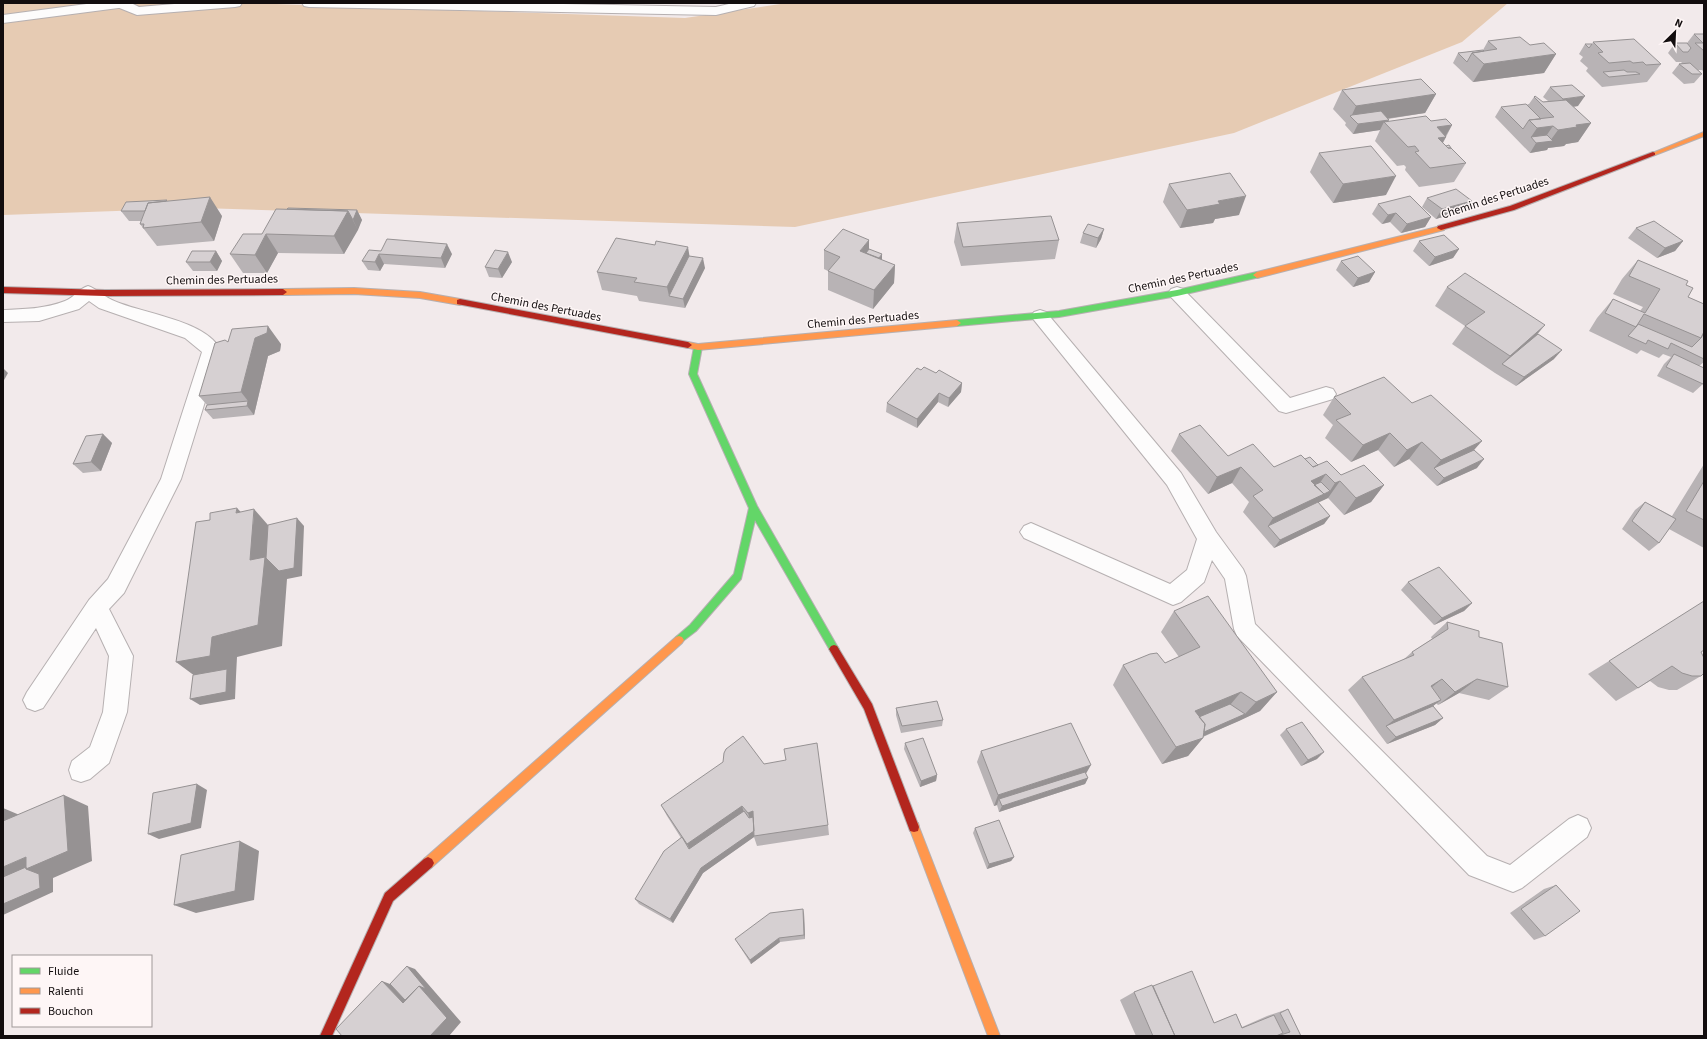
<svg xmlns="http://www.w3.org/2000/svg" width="1707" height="1039" viewBox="0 0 1707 1039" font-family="'Source Sans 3',sans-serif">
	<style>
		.forest { fill: #e6cbb3 }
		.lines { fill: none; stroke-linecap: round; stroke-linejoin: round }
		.lane-casing { stroke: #b6b0b1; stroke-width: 2 }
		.street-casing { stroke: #b6b0b1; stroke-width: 2 }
		.fast-casing { stroke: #b6b0b1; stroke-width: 2 }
		.slow-casing { stroke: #b6b0b1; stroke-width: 2 }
		.jam-casing { stroke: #b6b0b1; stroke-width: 2 }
		.lane { fill: #fdfcfc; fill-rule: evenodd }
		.street { fill: #fdfcfc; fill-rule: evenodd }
		.fast { fill: #63d668; fill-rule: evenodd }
		.slow { fill: #ff974d; fill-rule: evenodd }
		.jam { fill: #b3261e; fill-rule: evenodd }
		.wall { fill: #b8b3b5 }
		.shaded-wall { fill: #969293 }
		.building { fill: #d6d0d2; stroke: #969293 }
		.labels { text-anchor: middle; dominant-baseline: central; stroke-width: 3; stroke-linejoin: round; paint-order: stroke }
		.street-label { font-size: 12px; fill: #120d0e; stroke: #fef6f6 }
	</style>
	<rect width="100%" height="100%" fill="#f2eaeb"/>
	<path class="forest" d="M3 3H245L685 18 787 3H1508L1462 42 1234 133 795 227 201 208 3 215Z"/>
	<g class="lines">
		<g class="lane-casing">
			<path id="lane" d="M116 3H131L139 7 186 3H242L240 6 235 7 137 15 117 7Z
				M302 3H512L716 7 733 3H756L754 6 716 15 309 7 304 6Z
				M88 286C97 289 103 296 112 300 142 314 204 319 221 350L181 479 124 593 109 609 133 656 127 712 109 763 90 779 81 782 72 779 69 770 72 761 90 747 103 712 109 656 96 628 43 708 35 711 27 708 23 700 27 692 89 600 108 579 161 479 202 352 185 338 99 308 89 301 79 309 39 321 3 322V310C25 309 44 309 65 301 74 298 78 289 88 286Z
				M1177 287 1183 289 1290 398 1326 387 1333 389 1336 394 1333 399 1286 413 1279 411 1171 297 1168 293 1171 289Z
				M1040 310 1046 312 1181 473 1216 532 1243 569 1246 576 1255 624 1487 856 1510 865 1569 819 1578 815 1587 819 1591 828 1587 837 1522 888 1513 892 1469 875 1237 636 1234 629 1225 579 1212 560 1204 582 1181 602 1173 605 1024 538 1020 532 1024 526 1031 523 1170 584 1187 570 1197 539 1167 485 1034 320 1031 316 1034 312Z"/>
		</g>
		<g class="street-casing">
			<path id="street" d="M94 3H133L131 6 126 7 3 23V15Z"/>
		</g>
		<g class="fast-casing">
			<path id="fast" d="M1257 272 1260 273V277L1177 296 1059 317 957 326 953 323 957 320 1059 311 1177 290Z
				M698 344 702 347 697 374 757 506 837 646 839 649 837 652 834 653 831 652 755 520 741 579 696 631 679 644 676 643 674 640 676 637 690 625 734 574 749 508 689 374 694 347Z"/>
		</g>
		<g class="slow-casing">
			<path id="slow" d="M1704 132V136L1655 155H1651L1650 154Z
				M1441 226 1445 228 1444 230 1257 278 1253 275 1257 272Z
				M354 288 420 292 460 299 464 302 460 305 420 298 354 294 283 295 279 292 283 289Z
				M957 320 961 323 957 326 698 350 685 347 684 345 688 342 698 344Z
				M679 636 682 637 684 640 682 643 432 867 428 869 424 867 422 863 424 859 676 637Z
				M914 822 918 823 919 827 1000 1036H988L909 827 910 823Z"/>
		</g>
		<g class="jam-casing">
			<path id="jam" d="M1653 152 1655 153V155L1514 210 1441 230 1437 228 1438 226 1510 206Z
				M3 287 105 290 283 289 287 292 283 295 105 296 3 293Z
				M460 299 688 342 692 345 688 348 457 304V300Z
				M834 645 837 646 872 704 919 827 918 831 914 832 910 831 864 709 829 649 831 646Z
				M428 857 432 859 434 863 432 867 393 901 332 1036H320L385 893 424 859Z"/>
		</g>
		<use href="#lane" class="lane"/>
		<use href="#street" class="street"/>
		<use href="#fast" class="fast"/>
		<use href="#slow" class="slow"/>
		<use href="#jam" class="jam"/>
	</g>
	<path class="wall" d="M1694 34H1704V72L1702 70H1698L1702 74 1694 83 1684 84 1672 73 1679 64 1682 63 1681 62H1676L1668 53 1675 43H1687Z
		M1488 41 1530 45 1556 54 1544 73 1473 82 1453 63 1458 53 1483 50Z
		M1593 42 1661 64 1647 82 1602 87 1586 71 1588 68 1580 61 1583 57 1579 54 1585 44H1592Z
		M1550 87 1578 106 1573 107 1591 123 1578 142 1566 144 1564 146 1548 148 1547 150 1530 153 1495 117 1501 107 1527 105 1528 104H1529L1534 97 1542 102 1548 101 1543 97Z
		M1342 90 1436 94 1425 113 1388 119V122L1431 121 1452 125 1443 143 1466 163 1454 182 1419 187 1405 170 1406 167 1404 165 1397 166 1375 141 1380 130 1353 134 1345 125 1346 123 1333 109Z
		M1319 153 1386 195 1333 203 1310 172Z
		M1169 184 1239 215 1215 219 1213 223 1180 228 1163 202Z
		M1427 198 1472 201 1465 210 1436 219 1422 207Z
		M168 201 222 216 214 241 157 246 140 224 141 221H129L121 211Z
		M1378 204 1431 217 1425 227 1401 233 1390 222 1382 224 1372 214Z
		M357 210 362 220 344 254 278 253 267 273H243L230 254 262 234Z
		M957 223 1059 240 1055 259 961 266 954 242Z
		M1636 228 1683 241 1675 251 1657 258 1628 238Z
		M1104 229 1101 239 1096 248 1080 243 1083 233Z
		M1419 241 1459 249 1453 258 1429 266 1413 251Z
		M869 249 882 260 895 265 894 283 873 309 828 290V271L824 269V250Z
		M216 251 222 261 217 271H193L186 262Z
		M381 251 452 254 445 268 384 264 380 271 368 270 362 261Z
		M689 256 705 268 685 308 639 301 637 296 602 290 597 272Z
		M1638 260 1686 285 1688 297 1704 304V362L1699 366 1703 384 1693 393 1657 376 1664 364 1671 357 1663 354 1659 358 1641 350 1637 354 1589 331 1597 318 1613 299 1640 311 1643 307 1613 294 1622 279Z
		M1341 261 1375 272 1369 282 1353 287 1336 270Z
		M512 262 502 278 489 277 485 267Z
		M1447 287 1538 334 1554 359 1516 386 1495 373 1452 344 1465 326 1435 306Z
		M228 342 281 344 280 351 268 356 254 415 213 419 205 410 207 405 199 396Z
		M921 370 936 373 962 383 961 392 948 407 938 402 917 428 886 412 887 403Z
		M1334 397 1412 403 1474 450 1477 468 1437 486 1409 459 1394 467 1378 450 1351 462 1325 438 1333 425 1323 415Z
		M103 434 112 443 101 471 83 473 73 464Z
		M1179 434 1228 456 1274 467 1305 459 1341 475 1384 485 1371 502 1344 515 1328 498 1318 502 1330 516 1324 524 1274 548 1243 512 1249 502 1232 483 1208 494 1171 451Z
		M1704 464V548L1669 529 1659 543 1649 551 1622 529 1635 510 1645 502 1672 516Z
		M1408 582 1472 603 1464 611 1434 625 1401 590Z
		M1174 611 1277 692 1260 711 1203 737V738L1188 756 1162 764 1113 685 1123 665 1165 663 1179 657 1161 632Z
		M1447 622 1479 637 1508 687 1489 700 1459 693 1438 705 1436 703 1433 706 1443 718 1435 725 1387 744 1378 732 1348 690 1362 677 1403 660 1412 652 1432 639 1431 637Z
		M1701 652V676L1677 690H1669L1658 687 1650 681 1616 701 1588 674 1609 661Z
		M896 708 943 720 942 726 901 733 896 715Z
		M1286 729 1317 759 1301 766 1280 735Z
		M905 743 937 775 936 781 920 787 904 749Z
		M981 751 1086 774 1088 778 1085 784 999 812 997 805 994 806 977 762Z
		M764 764 828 825 829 835 757 846 754 837 703 873 673 923 639 904 635 899 681 838 667 816 661 805Z
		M975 828 1014 857 1011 861 987 869 973 833Z
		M1556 885 1545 936 1534 940 1510 913 1544 889Z
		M804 913 805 939 780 942 751 964 735 939Z
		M1153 986 1214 1023 1236 1014 1242 1027 1267 1016 1288 1009 1301 1036H1136L1120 1000 1134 992Z"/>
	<path class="shaded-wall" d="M1556 54 1544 73 1473 82 1484 64Z
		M1436 94 1425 113 1357 123 1351 117 1356 106Z
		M1585 96 1578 106 1556 109 1563 99Z
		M1389 120 1386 124 1384 122 1380 130 1353 134 1358 124Z
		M1591 123 1578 142 1566 144 1564 146 1548 148 1547 150 1530 153 1536 143 1531 137 1537 128 1553 126 1542 142 1550 141 1558 130 1576 125Z
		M1452 125 1445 137H1446L1437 152V127Z
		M1396 176 1386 195 1333 203 1343 184Z
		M1246 196 1239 215 1215 219 1213 223 1180 228 1187 210 1218 201Z
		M210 197 222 216 214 241 201 222Z
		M1472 201 1465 210 1436 219 1442 209Z
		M357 210 362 220 358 230 353 220Z
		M348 211 358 230 344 254 334 236Z
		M1396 213 1390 222 1382 224 1388 215Z
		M1431 217 1425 227 1401 233 1407 224Z
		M1104 229 1101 239 1096 248 1098 238Z
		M266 234 278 253 267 273 255 255Z
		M869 240V259L860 251Z
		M1683 241 1675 251 1657 258 1665 248Z
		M447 244 452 254 445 268 441 258Z
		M688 247 691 265 669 296 667 287Z
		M1459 249 1453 258 1429 266 1435 257Z
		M216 251 222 261 217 271 210 262Z
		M508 252 512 262 502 278 498 269Z
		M379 254 384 264 380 271 375 262Z
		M882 254V264L874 265Z
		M703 258 705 268 685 308 683 299Z
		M895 265 894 283 873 309 874 290Z
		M1375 272 1369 282 1353 287 1358 278Z
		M1545 325 1530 343 1502 364 1510 356Z
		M268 326 281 344 280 351 268 356 254 415 247 406 248 401 241 392 255 338Z
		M1562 350 1554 359 1516 386 1524 377Z
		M3 368 8 373 3 382Z
		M962 383 961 392 948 407 949 398Z
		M939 393 938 402 917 428V419Z
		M1390 433 1378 450 1351 462 1363 445Z
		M103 434 112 443 101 471 91 462Z
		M1482 441 1467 458 1434 468 1441 460Z
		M1422 442 1409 459 1394 467 1407 450Z
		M1484 459 1477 468 1437 486 1444 478Z
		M1241 467 1232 483 1208 494 1217 477Z
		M1326 474 1315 490 1311 481Z
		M1340 481 1328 498 1324 500 1335 483Z
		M1384 485 1371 502 1344 515 1356 498Z
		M1330 491 1324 500 1268 526 1273 518Z
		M237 508 253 525 254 509 275 533 297 518 304 526 302 576 287 579 282 646 237 657 236 676 235 699 200 705 190 699 203 682 176 662 212 637Z
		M1330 516 1324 524 1274 548 1280 540Z
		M1472 603 1464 611 1434 625 1442 618Z
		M1442 679 1426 692 1431 686Z
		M1477 679 1459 693 1438 705 1455 692Z
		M1241 692 1225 711 1188 726 1195 711Z
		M1277 692 1260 711 1239 721 1190 742 1195 736 1245 714 1256 702Z
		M1441 700 1424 713 1386 726 1394 720Z
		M1443 718 1435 725 1387 744 1396 737Z
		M1203 738 1188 756 1162 764 1176 747Z
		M1324 752 1317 759 1301 766 1308 760Z
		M1091 765 1084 777 999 799 997 805 994 806 998 795Z
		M937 775 936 781 920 787 921 781Z
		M1088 778 1085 784 999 812 1002 806Z
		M197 784 207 790 201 828 159 839 148 834Z
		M64 795 88 806 92 861 53 878V892L3 915V867L26 857Z
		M742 806 745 816 692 854 687 844Z
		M3 808 29 819 3 821Z
		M753 811 754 837 703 873 673 923 670 919 701 868 751 823 748 813Z
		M240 841 259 851 254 900 196 913 174 905Z
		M1014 857 1011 861 987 869 989 864Z
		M803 909 804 913 805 939 804 935Z
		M779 938 780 942 751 964 750 960Z
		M407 966 415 969 461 1022 449 1036H430L403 1003 382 981 398 987Z"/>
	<path class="building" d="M1694 34H1704V51L1695 43H1703Z
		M1520 37 1530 45 1544 43 1556 54 1484 64 1472 53 1497 49 1488 41Z
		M1634 39 1661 64 1646 65 1643 62 1633 63 1630 61 1609 63 1598 53 1603 52 1593 42Z
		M1675 43H1687L1691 48 1688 52H1683Z
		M1585 44H1592L1589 48Z
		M1483 50 1484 51 1472 53 1467 62 1458 53Z
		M1690 63 1702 74H1692L1679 64Z
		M1624 70 1627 72H1636L1640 74 1609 77 1603 72Z
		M1421 79 1436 94 1356 106 1342 90Z
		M1572 85 1585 96 1563 99 1550 87Z
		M1535 96 1543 102 1566 100 1591 123 1576 125 1577 127 1558 130 1553 126 1537 128 1529 120 1554 117 1534 97Z
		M1526 104 1541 119 1529 120 1523 129 1501 107Z
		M1381 111 1389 120 1358 124 1350 116 1352 115Z
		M1426 116 1431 121 1446 119 1452 125 1437 127 1446 137 1438 138 1448 148H1451L1466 163 1430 168 1415 152 1419 151 1415 146 1408 147 1384 122Z
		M1547 135 1553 141 1536 143 1531 137Z
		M1449 145 1451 148H1448L1446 146Z
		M1371 146 1396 176 1343 184 1319 153Z
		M1230 173 1246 196 1218 201 1220 204 1187 210 1169 184Z
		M1456 189 1472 201 1442 209 1427 198Z
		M1410 196 1431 217 1407 224 1396 213 1388 215 1378 204Z
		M210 197 201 222 143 228 144 224H140L148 203Z
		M167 200 166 201 148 203 145 211H121L126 202Z
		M288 208 357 210 353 220 348 211 287 209Z
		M276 209 348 211 334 236 266 234 255 255 230 254 243 234H262Z
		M1051 216 1059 240 963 247 957 223Z
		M1654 221 1683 241 1665 248 1636 228Z
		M1088 224 1104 229 1098 238 1083 233Z
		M843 229 869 240 860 251 895 265 874 290 828 271 840 257 824 250Z
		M1444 235 1459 249 1435 257 1419 241Z
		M616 238 655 245 656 241 688 247 667 287 634 282 637 278 597 272Z
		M387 239 447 244 441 258 379 254 375 262 362 261 369 250 381 251Z
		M869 249 882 254 879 258 866 253Z
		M495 250 508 252 498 269 485 267Z
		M192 251H216L210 262H186Z
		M689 256 703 258 683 299 669 296Z
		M1358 256 1375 272 1358 278 1341 261Z
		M1638 260 1688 281 1686 285 1693 288 1688 297 1704 304V332L1701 338 1644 314 1636 327 1605 313 1613 299 1645 313 1660 289 1629 276Z
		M1465 273 1545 325 1510 356 1465 326 1485 312 1447 287Z
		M1638 324 1692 347 1701 338 1704 332V359L1671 343 1668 349 1648 340 1646 344 1628 336 1636 327Z
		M268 326 267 333 255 338 241 392 199 396 215 343 225 340 228 342 232 329Z
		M1538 334 1562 350 1524 377 1502 364Z
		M1674 354 1704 368V381L1703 384 1666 367Z
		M924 367 936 373 939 370 962 383 949 398 939 393 917 419 887 403 917 368 921 370Z
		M1384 377 1412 403 1431 395 1482 441 1441 460 1422 442 1407 450 1390 433 1363 445 1336 420 1351 414 1334 397Z
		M248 401 247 406 205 410 207 405Z
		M1200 425 1228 456 1253 444 1274 467 1301 455 1313 467 1327 461 1341 475 1364 465 1384 485 1356 498 1340 481 1335 483 1326 474 1311 481 1324 494 1273 518 1253 496 1263 490 1241 467 1217 477 1179 434Z
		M103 434 91 462 73 464 86 436Z
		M1474 450 1484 459 1444 478 1434 468Z
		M1310 457 1318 465 1313 467 1305 459Z
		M1704 481V520L1686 511Z
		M1321 482 1330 491 1324 494 1314 485Z
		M1318 502 1330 516 1280 540 1268 526Z
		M1645 502 1676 519 1659 543 1632 521Z
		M237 508 236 513 254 509 250 560 265 557 258 625 212 637 210 656 176 662 196 522 210 520V513Z
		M297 518 294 568 279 571 266 558 268 525Z
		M1439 567 1472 603 1442 618 1408 582Z
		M1208 596 1277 692 1256 702 1241 692 1195 711 1205 724 1203 738 1176 747 1123 665 1150 654 1157 653 1165 663 1200 647 1174 611Z
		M1704 601V650L1701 652 1704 658V673L1701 676H1692L1682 673 1672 666 1638 688 1609 661Z
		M1447 622 1479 631V637L1502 643 1508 687 1477 679 1455 692 1442 679 1431 686 1441 700 1394 720 1362 677 1414 655 1412 652 1448 629Z
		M227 669 226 692 190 699 193 675Z
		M937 701 943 720 902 726 896 708Z
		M1230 704 1245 714 1204 732 1205 724 1199 717Z
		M1433 706 1443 718 1396 737 1386 726Z
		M1302 722 1324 752 1308 760 1286 729Z
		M1071 723 1091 765 998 795 981 751Z
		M743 736 764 764 786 760 784 749 817 743 828 825 754 836 753 811 748 813 742 806 687 844 661 805 723 762 724 753 726 749Z
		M923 738 937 775 921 781 905 743Z
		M1085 772 1088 778 1002 806 999 799Z
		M197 784 191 823 148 834 153 793Z
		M64 795 68 851 26 869V857L3 867V814V821Z
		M744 811 749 818 753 817 754 831 701 868 670 919 635 899 664 851 682 837 689 849Z
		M999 820 1014 857 989 864 975 828Z
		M240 841 235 891 174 905 181 855Z
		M26 867V869L39 874 40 888 3 904V877Z
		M1556 885 1580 911 1545 936 1521 909Z
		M803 909 804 935 779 938 750 960 735 939 770 913Z
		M407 966 426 989 419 986 405 1000 390 984Z
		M1192 971 1214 1023 1236 1014 1242 1028 1274 1015 1283 1033 1276 1036H1175L1153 986Z
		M382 981 403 1003 419 986 447 1018 430 1036H342L336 1029Z
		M1152 985 1175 1036H1153L1134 992Z
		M1288 1009 1301 1036H1277L1290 1032 1280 1013Z"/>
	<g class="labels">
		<g class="street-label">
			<text transform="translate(1495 198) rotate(-18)">Chemin des Pertuades</text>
			<text transform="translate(1183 278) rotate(-12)">Chemin des Pertuades</text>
			<text transform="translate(222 280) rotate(-1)">Chemin des Pertuades</text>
			<text transform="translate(546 307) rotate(11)">Chemin des Pertuades</text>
			<text transform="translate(863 320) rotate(-5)">Chemin des Pertuades</text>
		</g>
	</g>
	<rect width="1707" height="1039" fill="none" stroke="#120d0e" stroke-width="8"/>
	<rect x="12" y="955" width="140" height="72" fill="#fef6f6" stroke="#a09999"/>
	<rect x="20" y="968" width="20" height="6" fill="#63d668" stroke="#a09999"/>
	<text x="48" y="975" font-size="12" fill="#120d0e">Fluide</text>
	<rect x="20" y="988" width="20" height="6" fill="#ff974d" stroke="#a09999"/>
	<text x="48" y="995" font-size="12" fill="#120d0e">Ralenti</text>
	<rect x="20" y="1008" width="20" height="6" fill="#b3261e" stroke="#a09999"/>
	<text x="48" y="1015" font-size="12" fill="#120d0e">Bouchon</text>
	<g transform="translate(1675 32) rotate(24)" stroke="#fef6f6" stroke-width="3" paint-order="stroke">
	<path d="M0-3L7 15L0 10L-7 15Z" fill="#120d0e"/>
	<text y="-6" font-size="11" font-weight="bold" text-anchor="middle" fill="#120d0e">N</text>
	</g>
</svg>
